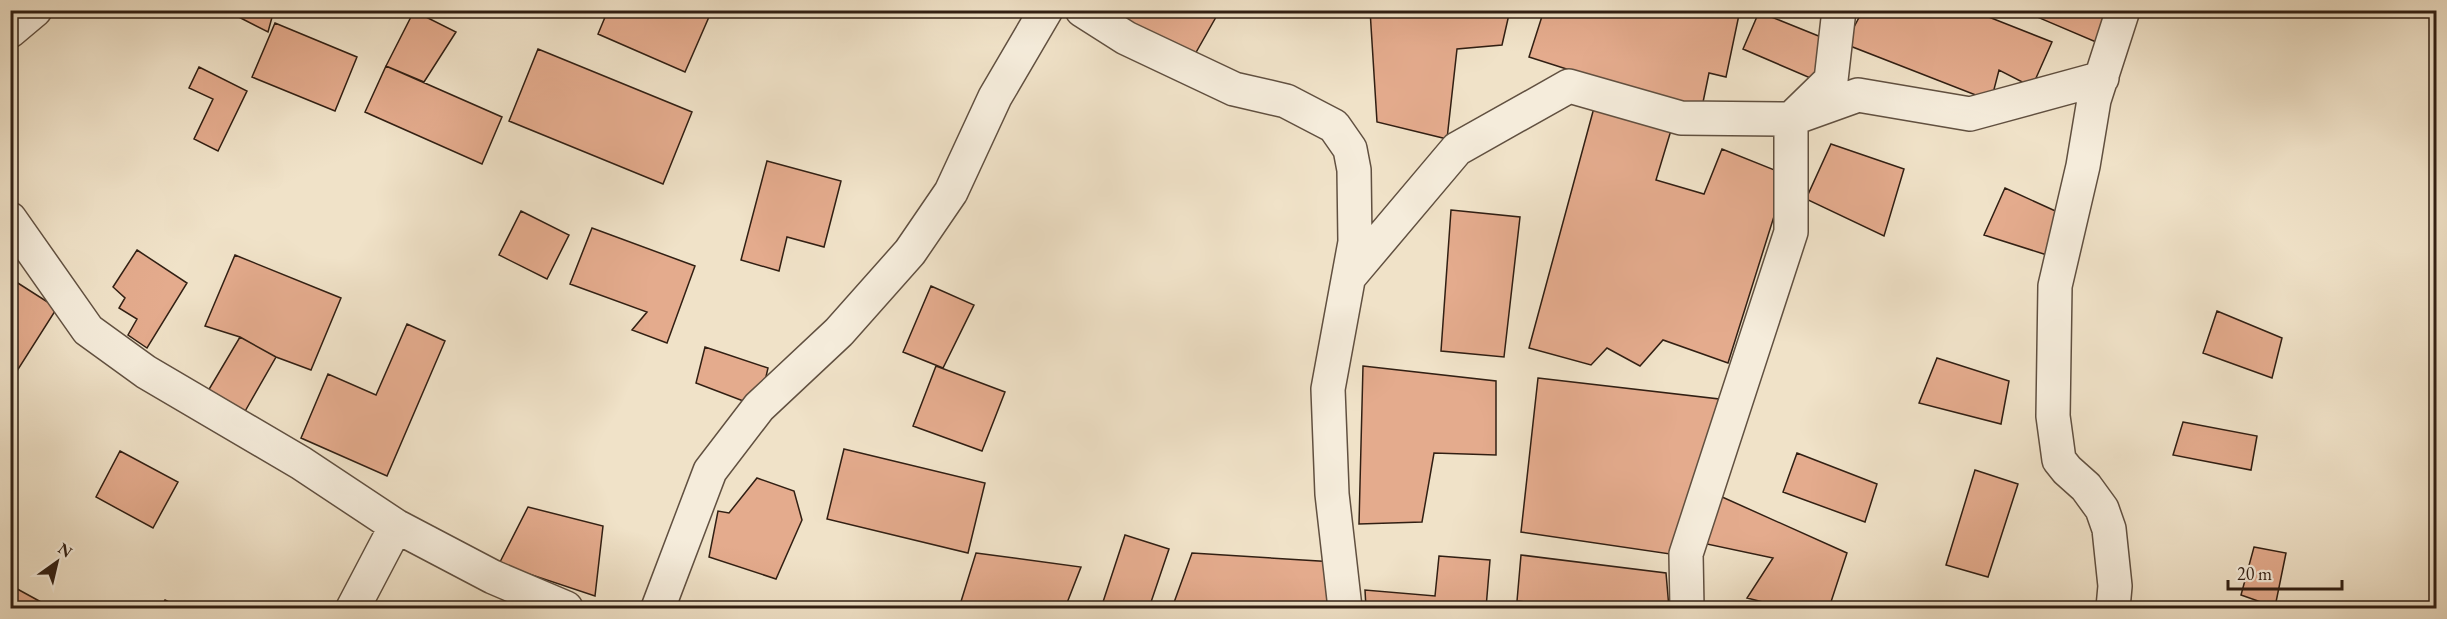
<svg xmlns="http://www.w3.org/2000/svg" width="2447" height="619" viewBox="0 0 2447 619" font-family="'EB Garamond',serif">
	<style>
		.building { fill: #e4ab8d; stroke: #311f13; stroke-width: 1.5 }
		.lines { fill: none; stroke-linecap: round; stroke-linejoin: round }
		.minor-casing { stroke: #615040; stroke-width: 36 }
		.minor { stroke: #f5ecdb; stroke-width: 33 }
	</style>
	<rect width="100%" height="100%" fill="#f0e2c8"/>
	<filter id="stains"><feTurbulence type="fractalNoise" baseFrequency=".00333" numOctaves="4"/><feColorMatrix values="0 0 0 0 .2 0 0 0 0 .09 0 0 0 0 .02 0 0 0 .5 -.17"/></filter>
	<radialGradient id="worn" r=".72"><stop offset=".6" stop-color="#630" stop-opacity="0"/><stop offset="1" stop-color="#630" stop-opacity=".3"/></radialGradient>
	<path class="building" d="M225 10H274L268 32Z
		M608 10H712L685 72 598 34Z
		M1103 10H1220L1190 63Z
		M1370 10H1510L1502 45 1457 49 1447 139 1377 122Z
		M1544 10H1740L1726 77 1709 73 1701 112 1529 57Z
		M1863 10H1971L2052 42 2032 87 1999 70 1991 101 1845 44Z
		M2021 10H2107L2096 42Z
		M414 11 456 32 424 82 386 66Z
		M1759 12 1826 39 1815 80 1743 49Z
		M275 23 357 57 335 111 252 77Z
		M538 49 692 112 663 184 509 121Z
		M386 66 502 117 482 164 365 112Z
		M199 67 247 91 218 151 194 139 213 99 189 88Z
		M1595 104 1672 127 1656 180 1704 194 1722 149 1787 175 1728 363 1663 340 1640 366 1607 348 1591 365 1529 348Z
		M1831 144 1904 169 1884 236 1806 199Z
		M767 161 841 181 824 247 787 237 779 271 741 260Z
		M2005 188 2062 214 2047 255 1984 235Z
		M1451 210 1520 217 1504 357 1441 351Z
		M521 211 569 235 547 279 499 255Z
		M592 228 695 266 667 343 632 330 647 312 570 284Z
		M137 250 187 283 147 348 128 335 137 319 119 308 125 298 113 287Z
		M235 255 341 298 311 370 276 357 240 337 205 326Z
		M10 278 57 308 10 382Z
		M931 286 974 305 943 368 903 352Z
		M2217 311 2282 338 2272 378 2203 353Z
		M407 324 445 341 387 476 301 438 328 374 376 395Z
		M240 337 276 357 244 413 208 391Z
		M705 347 768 368 759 407 696 383Z
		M1937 358 2009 381 2001 424 1919 403Z
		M936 366 1005 392 982 451 913 426Z
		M1363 366 1496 381V455L1434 453 1422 522 1359 524Z
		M1538 378 1719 399 1670 554 1521 532Z
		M2183 422 2257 436 2251 470 2173 455Z
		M844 449 985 483 968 553 827 519Z
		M120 451 178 482 153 528 96 497Z
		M1797 453 1877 484 1865 522 1783 492Z
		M1975 470 2018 484 1988 577 1946 565Z
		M757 478 794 491 802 520 776 579 709 557 718 511 729 513Z
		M1711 492 1847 553 1829 608H1787L1747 598 1773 558 1702 543Z
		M528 507 603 526 595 596 499 564Z
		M1125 535 1169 549 1149 608H1101Z
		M2254 547 2286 553 2275 607 2241 595Z
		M976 553 1081 567 1065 608H959Z
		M1192 553 1335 562 1332 608H1172Z
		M1521 555 1666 573 1669 608H1582L1517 601Z
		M1439 556 1490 560 1486 608H1366L1365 590 1435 596Z
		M10 585 52 608H10Z
		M165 600 181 608H161Z"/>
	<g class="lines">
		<g class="minor-casing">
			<path id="minor" d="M1082 10 1126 38 1234 89 1286 101 1334 126 1350 149 1354 170 1355 242 1328 389 1332 494 1345 608
				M10 31 35 10
				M10 219 88 330 146 372 301 463 396 526 493 577 566 608
				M1349 277 1457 149 1569 86 1681 118 1791 119 1831 80 1839 10
				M353 608 396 526
				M658 608 710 471 759 407 839 332 910 252 951 192 995 97 1046 10
				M1687 608 1686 554 1791 232V119L1858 95 1970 114 2102 78
				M2113 608 2115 586 2109 529 2102 509 2086 487 2067 470 2059 460 2053 416 2055 286 2083 166 2094 100 2123 10"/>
		</g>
		<use href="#minor" class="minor"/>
	</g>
	<rect width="2447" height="619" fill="none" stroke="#f0e2c8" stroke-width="36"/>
	<rect x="12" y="12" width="2423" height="595" fill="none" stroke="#311f13" stroke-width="3"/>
	<rect x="18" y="18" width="2411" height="583" fill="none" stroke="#311f13" stroke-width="1.5"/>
	<g transform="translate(57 562) rotate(34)" stroke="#f5ecdb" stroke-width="4.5" paint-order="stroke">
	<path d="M0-4.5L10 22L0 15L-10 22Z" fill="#311f13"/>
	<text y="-9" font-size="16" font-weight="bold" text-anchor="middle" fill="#311f13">N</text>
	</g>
	<path d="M2228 580v9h114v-9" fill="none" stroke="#311f13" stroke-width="3"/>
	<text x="2237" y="580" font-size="18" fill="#311f13" stroke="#f5ecdb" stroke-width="4.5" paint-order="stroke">20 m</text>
	<rect width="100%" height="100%" filter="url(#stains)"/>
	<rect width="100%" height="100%" fill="url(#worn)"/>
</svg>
